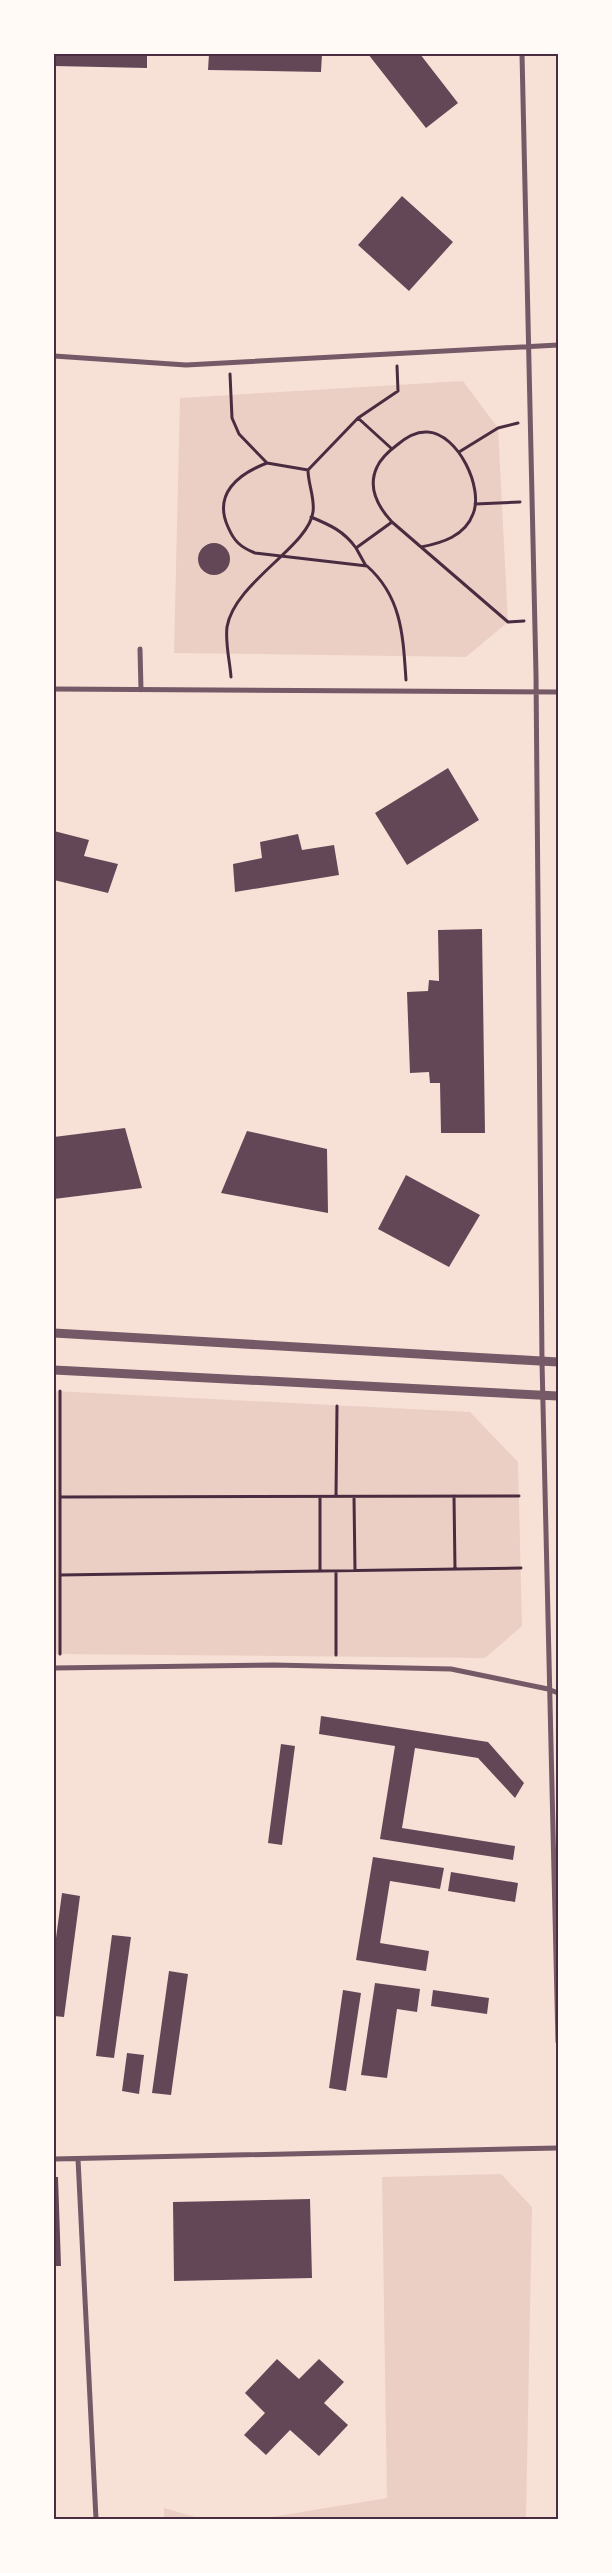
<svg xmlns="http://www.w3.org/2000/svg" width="612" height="2573" viewBox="0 0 612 2573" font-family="'Fira Sans',sans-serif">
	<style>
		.green { fill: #ebcfc5 }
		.building { fill: #644757 }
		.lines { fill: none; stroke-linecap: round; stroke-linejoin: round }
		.path { stroke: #4a2c40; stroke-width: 3 }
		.minor { stroke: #755966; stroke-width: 5 }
		.tertiary { stroke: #755966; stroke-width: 9 }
		.neatline { fill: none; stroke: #4a2c40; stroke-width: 2 }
	</style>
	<rect width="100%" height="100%" fill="#f7e1d7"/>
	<path class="green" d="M463 381 498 428 508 622 466 657 174 653 180 398Z
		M54 1391 470 1412 518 1462 522 1626 485 1658 54 1654Z
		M501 2174 532 2207 526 2519H259L387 2498 382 2177Z
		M164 2508 203 2519H164Z"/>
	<path class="building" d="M54 54H147V68L54 66Z
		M209 54H322L321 72 208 70Z
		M368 54H420L458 103 426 128Z
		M402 196 453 242 409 291 358 245Z
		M198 559a16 16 0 1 1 32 0a16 16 0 1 1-32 0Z
		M448 768 479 820 407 865 375 813Z
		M54 831 89 840 84 856 118 864 108 893 54 880Z
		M298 834 302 850 334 845 339 875 235 892 233 864 262 858 260 842Z
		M482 929 485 1133H441L440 1083H430L429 1072 410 1073 407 992 428 991 429 980 439 981 438 930Z
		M125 1128 142 1188 54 1199V1137Z
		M247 1131 327 1149 328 1213 221 1193Z
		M406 1175 480 1215 449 1267 378 1229Z
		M321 1716 488 1742 524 1783 515 1798 478 1758 415 1748 402 1828 515 1846 513 1860 380 1839 395 1746 319 1734Z
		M281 1744 295 1746 282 1845 268 1843Z
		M373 1857 444 1868 440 1889 390 1881 380 1943 429 1951 426 1971 356 1960Z
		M451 1872 518 1883 515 1902 448 1891Z
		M62 1893 80 1896 64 2017 54 2016V1953Z
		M112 1935 131 1937 114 2058 96 2056Z
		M169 1971 188 1974 171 2095 152 2093Z
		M375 1983 420 1989 417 2012 397 2009 387 2078 361 2075Z
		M343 1990 361 1993 346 2091 329 2088Z
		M433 1990 489 1998 487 2014 431 2006Z
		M127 2053 144 2055 139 2094 122 2091Z
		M54 2177H58L61 2266H54Z
		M310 2199 312 2278 174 2281 173 2202Z
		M277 2359 299 2379 319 2359 344 2382 324 2403 348 2425 319 2456 290 2430 266 2455 244 2435 265 2413 245 2393Z"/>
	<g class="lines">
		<path class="path" d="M230 374 232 418 239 434 267 463 308 470
			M358 418 392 449
			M459 452 498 428 518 423
			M267 463C238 474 213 494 228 527 234 541 240 547 255 553L367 566C402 597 403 636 406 680
			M475 504 520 502
			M311 517C330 525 344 531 356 548
			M392 522C378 507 367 488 377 467 381 458 389 451 397 445 405 438 417 431 428 432 458 434 484 488 473 514 465 536 442 543 421 547
			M366 566 356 548 392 522 508 622 524 621
			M231 677C230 662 225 643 227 627 234 583 309 546 313 512 315 498 308 484 308 470L358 418 398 391 397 366
			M60 1391V1654
			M336 1496 337 1406
			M454 1496 455 1569
			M60 1497 519 1496
			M320 1497V1571
			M354 1497 355 1570
			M60 1575 521 1568
			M336 1655V1571"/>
		<path class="minor" d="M522 54 536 674 542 1362 558 2042
			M54 356 186 365 558 345
			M140 649 141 690
			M54 689 558 692
			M54 1668 274 1665 451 1669 548 1689 558 1693
			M54 2159 558 2148
			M78 2159 96 2519"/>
		<path class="tertiary" d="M54 1333 558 1362
			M54 1370 558 1396"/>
	</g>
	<rect width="612" height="2573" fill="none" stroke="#fffaf5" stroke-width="110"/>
	<rect x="55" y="55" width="502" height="2463" class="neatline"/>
</svg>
